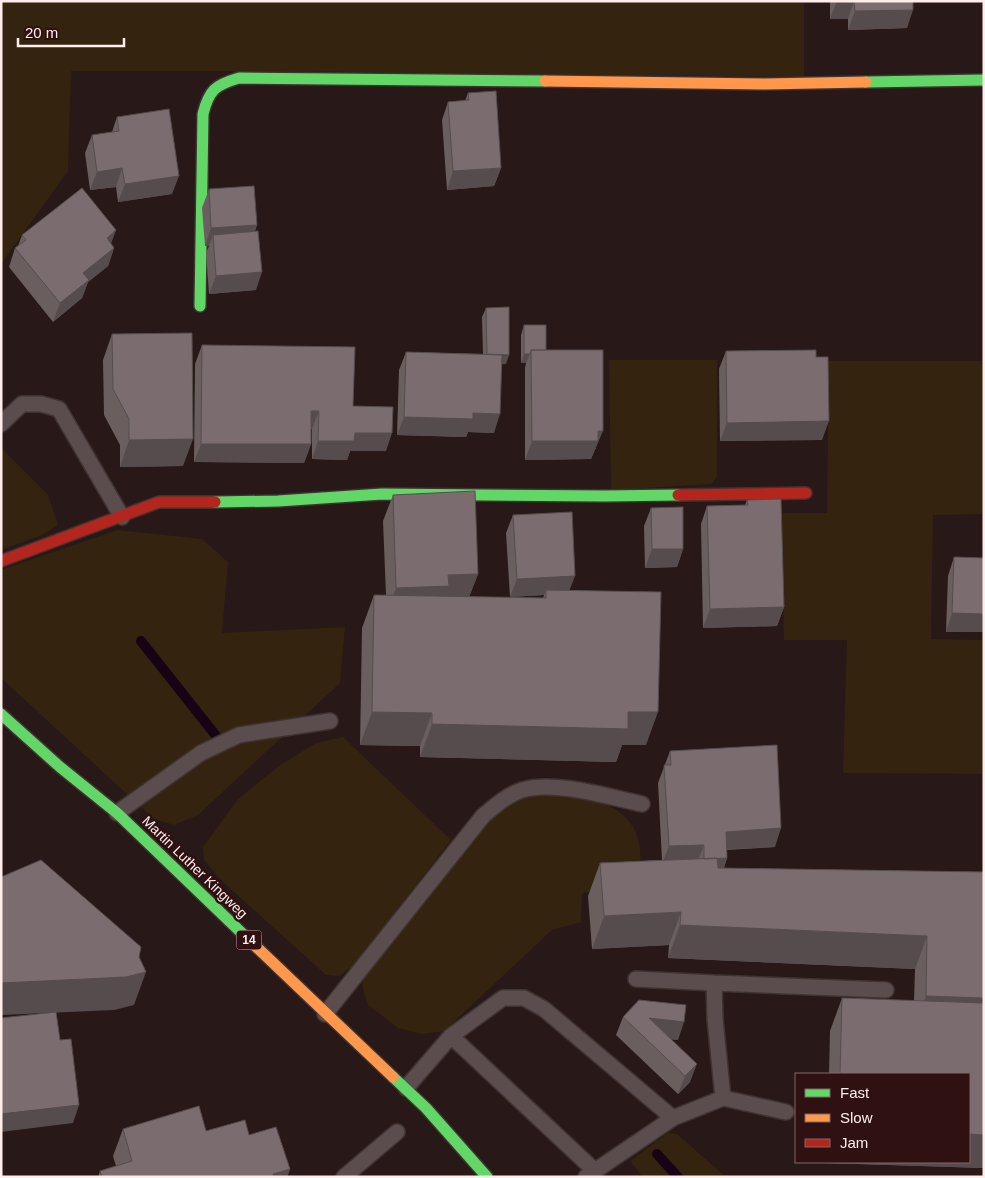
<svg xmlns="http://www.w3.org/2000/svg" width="985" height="1178" viewBox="0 0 985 1178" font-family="Helvetica,sans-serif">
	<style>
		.green { fill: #34230f }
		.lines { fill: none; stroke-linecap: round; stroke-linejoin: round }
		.stream { stroke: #180216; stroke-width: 10 }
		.lane-casing { stroke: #3f3332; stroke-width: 18 }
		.fast-casing { stroke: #3f3332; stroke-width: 14 }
		.slow-casing { stroke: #3f3332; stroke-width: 14 }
		.jam-casing { stroke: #3f3332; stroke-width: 14 }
		.lane { stroke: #5b4d4d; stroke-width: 15 }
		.fast { stroke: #63d668; stroke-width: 11 }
		.slow { stroke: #ff974d; stroke-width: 11 }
		.jam { stroke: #b3261e; stroke-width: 11 }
		.wall { fill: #6a5e5f }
		.shaded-wall { fill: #564c4e }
		.building { fill: #7b6d6f; stroke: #564c4e }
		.labels { text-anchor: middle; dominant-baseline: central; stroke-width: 5; stroke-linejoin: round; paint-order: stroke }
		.shield { fill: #2f1112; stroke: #c1abab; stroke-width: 1 }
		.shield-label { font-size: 12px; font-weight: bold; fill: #ffedec }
		.street-label { font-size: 14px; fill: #ffedec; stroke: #2f1112 }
	</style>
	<rect width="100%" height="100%" fill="#281818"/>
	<path class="green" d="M1 1H804V77L244 71H71L68 171 1 264Z
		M609 360H717V476L712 484 611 490Z
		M829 361H984V514L933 515 931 639 984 640V774L843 773 847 640H784L781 513H827Z
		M1 448 48 495 58 525 42 535 1 550Z
		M117 530 202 539 228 562 222 633 345 627 340 683 198 815 174 825 154 819 1 678V570Z
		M343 737 451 840 354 965 339 976 326 975 223 882 204 860 203 847 238 799 279 766 316 743Z
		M548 792C583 797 631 801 639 843 642 856 640 873 640 886L582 893 581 922 552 930 444 1031 422 1034 398 1028 368 1005 363 989 362 977 487 824 516 800Z
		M668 1133 677 1134 726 1177H643L630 1161Z"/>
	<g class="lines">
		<path class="stream" d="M141 641 221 742
			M657 1154 678 1177"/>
		<g class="lane-casing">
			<path id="lane" d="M1 424 22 404H41L59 409 122 517
				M117 813 201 753 239 735 330 721
				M636 979 714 983
				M325 1014 483 816C495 806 507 795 522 790 555 780 609 797 642 804
				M451 1036 594 1170
				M406 1088 451 1036 503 998H524L544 1009 673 1118
				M723 1098 715 1019 714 983 886 990
				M344 1177 397 1132
				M586 1177 673 1118 723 1098 786 1112"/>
		</g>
		<g class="fast-casing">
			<path id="fast" d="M866 82 984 80
				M200 306 203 114C209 90 215 85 239 78L545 81
				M215 502 278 501 382 494 605 496 678 495
				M1 714 60 767 117 813 248 939
				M393 1077 426 1108 487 1177"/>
		</g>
		<g class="slow-casing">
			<path id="slow" d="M545 81 765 84 866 82
				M248 939 393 1077"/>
		</g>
		<g class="jam-casing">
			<path id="jam" d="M678 495 806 493
				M1 561 159 502H215"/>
		</g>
		<use href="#lane" class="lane"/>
		<use href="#fast" class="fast"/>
		<use href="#slow" class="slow"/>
		<use href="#jam" class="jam"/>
	</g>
	<path class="wall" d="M830 1H913L907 28 848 30V19H830Z
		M468 93 501 168 494 186 447 190 442 120 448 102 465 101Z
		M117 117 172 194 118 202 116 187 90 190 85 153 92 135 112 132Z
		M209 189 257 225 255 231 256 290 209 294 206 253 209 246H205L202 208Z
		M116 230 111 243 114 248 108 266 88 282 82 298 53 322 9 267 15 248 18 246 22 235Z
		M486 308 506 364H502L494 433 468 432 466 437 397 435 399 370 406 352 483 354 482 317Z
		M524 325 546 350 596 449H595L591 459 525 460V368L526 363H521V335Z
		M112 334 183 466 120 467V445L104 415 103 360Z
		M202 345 353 406 386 451H350L347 460 312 459V429H311V444L304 463 194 462 195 364Z
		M726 351 816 357 822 440 720 441 719 369Z
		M393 495 478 574 469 597 543 598 544 595 510 597 506 533 513 515 570 591 646 745H622L616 762 420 757V746L360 745 362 628 374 595H386L383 521Z
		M747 500 784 607 777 626 703 628 701 524 707 506 745 505Z
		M651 508 683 549 677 567 645 568 644 526Z
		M954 557 984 558V632H946L948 576Z
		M670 751 775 847 727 850V858L724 868 984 872V1168L826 1163V1162H969V1074H829L830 1031 842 998 914 1001 915 969 668 958 669 945 592 949 588 896 600 863 662 860 658 783Z
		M623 1017 678 1040 671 1039 690 1082 678 1094 616 1035Z
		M123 1129 206 1131 249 1135 290 1169 287 1177H98L100 1171 116 1166 113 1156Z"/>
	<path class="shaded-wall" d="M837 1H854L848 19H830Z
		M913 10 907 28 848 30 855 11Z
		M122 168 116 187 90 190 97 172Z
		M501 168 494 186 447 190 453 171Z
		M179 176 172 194 118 202 125 184Z
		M257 225 250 243 213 235 209 246H205L211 228Z
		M116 230 109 248 107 238Z
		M114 248 108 266 88 282 82 298 53 322 60 303 83 273Z
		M262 272 256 290 209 294 216 276Z
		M524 354H530L526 363H521Z
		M509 355 506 364 483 365 487 356Z
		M311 411H319L312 429 304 430Z
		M473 413 500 414 494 433 468 432 466 437 397 435 404 417Z
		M829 421 822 440 720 441 727 423Z
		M598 431H603L591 459 525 460 532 441Z
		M355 433H392L386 451H350L347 460 312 459 318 441Z
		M193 439 183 466 120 467 129 440Z
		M201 444H311L304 463 194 462Z
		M652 549H683L677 567 645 568Z
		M478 574 468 600 387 614 396 588 448 575Z
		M575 576 568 594 546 590 544 595 510 597 517 579Z
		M784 607 777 626 703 628 710 609Z
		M952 613 984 614V632H946Z
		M372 712 432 713 420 746 360 745Z
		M628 712H658L646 745H622L616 762 420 757 432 724Z
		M781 828 775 847 719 850 726 832Z
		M704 845 697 863 662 864 669 846Z
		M727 858 721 876 704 859Z
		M681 912 669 945 592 949 604 916Z
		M680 925 927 936 915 969 668 958Z
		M146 972 134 1005 114 1010 1 1015V983Z
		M926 996 984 998V1013L914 1029Z
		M649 1018 684 1022 678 1040 644 1037Z
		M697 1064 690 1082 678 1094 685 1076Z
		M79 1105 73 1123 1 1132V1114Z
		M969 1134 984 1135V1168L826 1163V1162H969Z
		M290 1169 287 1177H272L273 1174Z"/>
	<path class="building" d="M854 1H913V10L855 11Z
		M496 91 501 168 453 171 448 102 469 100 468 93Z
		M169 109 179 176 125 184 122 168 97 172 92 135 119 131 117 117Z
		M254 186 257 225 211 228 209 189Z
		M82 188 116 230 107 238 114 248 83 273 89 280 60 303 15 248 26 240 22 235Z
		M258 231 262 272 216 276 213 235Z
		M509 307V355L487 354 486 308Z
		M524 325H546V350H531L530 354H524Z
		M192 333 193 439 129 440V419L113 389 112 334Z
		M202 345 355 347 353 406 393 407 392 433H355L354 441H318L319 411H311V444H201Z
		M531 350H603V431H598V441H532Z
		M816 350V357H828L829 421 727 423 726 351Z
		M406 352 502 355 500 414 473 413V419L404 417Z
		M475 491 478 574 448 575 449 586 396 588 393 495Z
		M781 499 784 607 710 609 707 506 748 505 747 500Z
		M683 507V549H652L651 508Z
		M572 512 575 576 517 579 513 515Z
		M954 557 984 558V614L952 613Z
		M546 590 661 592 658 712H628V729L432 724V713L372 712 374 595 546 598Z
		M777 745 781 828 726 832 727 858 704 859V845L669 846 664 765H671L670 751Z
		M717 858 718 868 984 872V998L926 996 927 936 680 925 681 912 604 916 600 863Z
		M41 860 141 947 139 957 146 972 126 977 1 983V877Z
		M842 998 984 1003V1135L969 1134V1074H840Z
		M639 1000 686 1005 684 1022 649 1018 697 1064 685 1076 623 1017Z
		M56 1012 60 1040 71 1039 79 1105 1 1114V1018Z
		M199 1106 206 1131 245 1120 249 1135 276 1127 290 1169 273 1174 274 1177H102L100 1171 132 1161 123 1129Z"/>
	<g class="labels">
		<rect class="shield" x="236.5" y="930.5" width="25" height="19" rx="4"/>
		<g class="shield-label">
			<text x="249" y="940">14</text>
		</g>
		<g class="street-label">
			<text transform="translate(195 867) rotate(44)">Martin Luther Kingweg</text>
		</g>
	</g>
	<rect width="985" height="1178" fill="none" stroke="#ffedec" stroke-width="5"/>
	<rect x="795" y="1073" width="175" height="90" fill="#2f1112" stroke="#826969"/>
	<rect x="805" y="1089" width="25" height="8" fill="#63d668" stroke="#826969"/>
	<text x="840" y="1098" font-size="15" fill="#ffedec">Fast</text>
	<rect x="805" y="1114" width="25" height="8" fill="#ff974d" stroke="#826969"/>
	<text x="840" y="1123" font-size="15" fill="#ffedec">Slow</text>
	<rect x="805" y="1139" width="25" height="8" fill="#b3261e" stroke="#826969"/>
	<text x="840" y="1148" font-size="15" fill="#ffedec">Jam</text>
	<path d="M18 38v8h106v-8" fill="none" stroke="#ffedec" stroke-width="2.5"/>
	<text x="25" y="38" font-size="15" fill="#ffedec" stroke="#2f1112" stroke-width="4" paint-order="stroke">20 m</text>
</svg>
